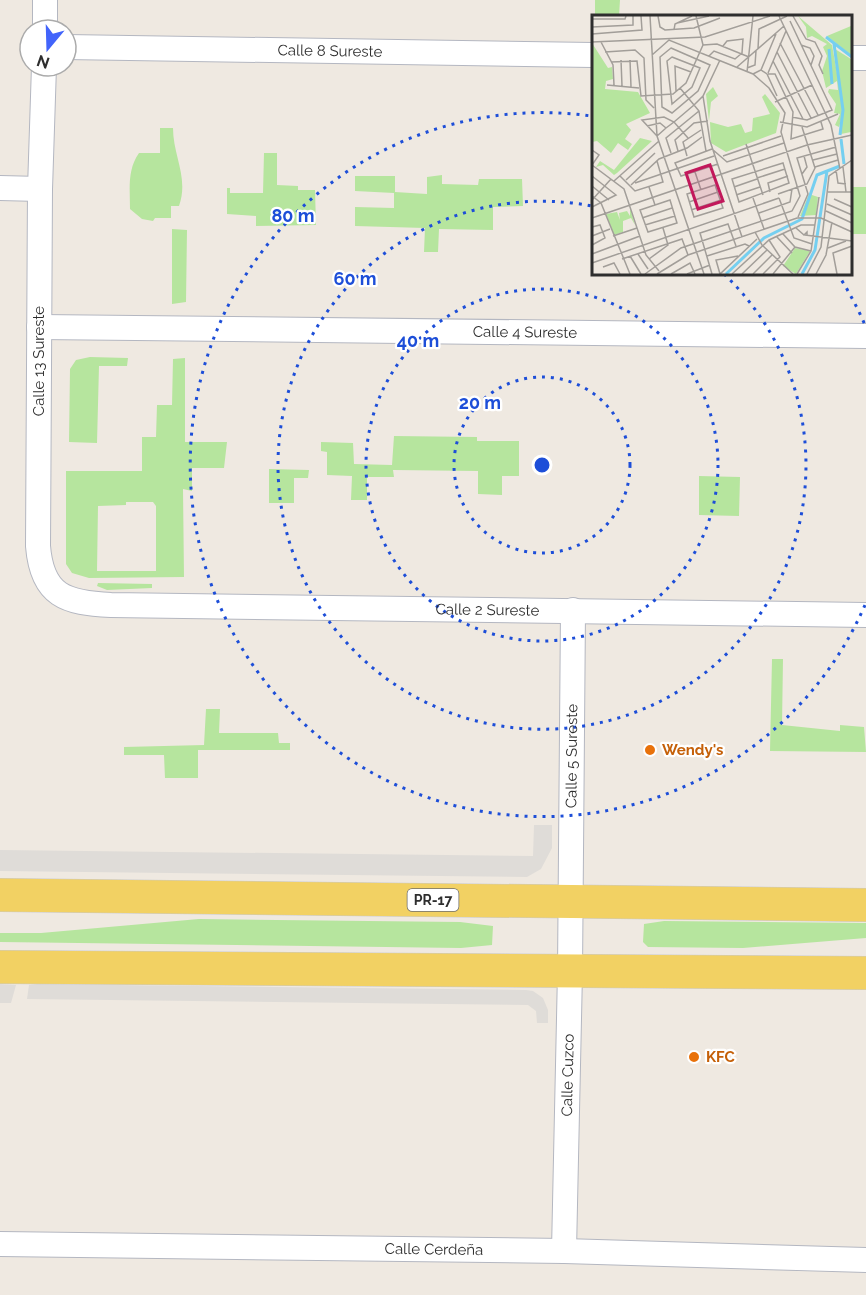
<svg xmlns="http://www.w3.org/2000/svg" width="866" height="1295" viewBox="0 0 866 1295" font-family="Raleway,sans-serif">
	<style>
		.green { fill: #b6e59e; fill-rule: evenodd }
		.plaza { fill: #dfdcd8 }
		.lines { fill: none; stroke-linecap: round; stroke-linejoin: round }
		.minor-casing { stroke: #b4b7c1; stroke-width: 26 }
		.primary-casing { stroke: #c9c9c9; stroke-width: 34 }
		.minor { stroke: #fff; stroke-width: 24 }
		.primary { stroke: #f2d163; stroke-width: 33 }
		.ring { fill: none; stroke: #1d4ed8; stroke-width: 3; stroke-dasharray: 3 6 }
		.food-dot { fill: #e8710a; stroke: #fff; stroke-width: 2 }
		.labels { text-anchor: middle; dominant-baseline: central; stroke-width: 4.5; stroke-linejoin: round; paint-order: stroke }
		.shield { fill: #fff; stroke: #6d6d6d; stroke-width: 1.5 }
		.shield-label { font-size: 14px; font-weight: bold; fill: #2e2e2e }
		.street-label { font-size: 15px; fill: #2e2e2e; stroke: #fff }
		.food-label { font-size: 15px; font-weight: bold; fill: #c56008; stroke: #fff; text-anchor: start }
		.inset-river { fill: none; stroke: #75cff0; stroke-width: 3 }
		.inset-road { fill: none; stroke: #a29e99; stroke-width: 1.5 }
		.view { fill: #c2185b; fill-opacity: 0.15; stroke: #c2185b; stroke-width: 3 }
		.inset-edge { fill: none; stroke: #2e2e2e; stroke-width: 3 }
		.centre { fill: #1d4ed8; stroke: #fff; stroke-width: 3 }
		.ring-label { font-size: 18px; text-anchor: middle; font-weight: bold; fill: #1d4ed8; stroke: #fff; stroke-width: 4.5; stroke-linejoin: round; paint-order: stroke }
	</style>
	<rect width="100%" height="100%" fill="#efe9e1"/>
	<path class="green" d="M595 0H620L619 16H595Z
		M160 128H173C173 156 189 178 179 206H171V218H155L153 221 142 219 130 209C130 189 127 170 139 153H160Z
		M264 153H277V185L298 186V190H315L316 225 256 226V216L227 214V188H230V193H263Z
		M442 175V184L478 185 479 179H522L523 206 493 207V230L439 229 438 252H424L425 228 355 226V207L394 208V193L355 191V176H395V192L427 194V177Z
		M853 187H866V234H850V196H853Z
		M172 229 187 230 186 302 172 304Z
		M90 357 128 358 127 366H99L97 443 69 442 70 369 76 360Z
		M185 358V442H227L224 468H192V491L183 489 184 577 89 578 72 573 66 564V471H142V437H156L157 405H172L173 359ZM126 502H153L156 506V571H97L98 506 126 505Z
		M394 436 477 437V441H519V476H502V495L478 494V471L393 470 394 477H367V500H351L352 476 327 475V452L321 451V442L353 443 354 464 392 465Z
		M269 469 309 470 308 478H294V503H269Z
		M699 476 740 477 739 516 699 515Z
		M98 583 152 584V588L107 590 97 586Z
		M772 659H783L782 725 840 731V725L864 727 866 752 770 751Z
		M206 709H220L219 733H278L279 743H290V750H198V778H165L164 755H124V747L204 745Z
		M199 919 460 922 493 926 492 945 461 948 0 942V933H41Z
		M664 921 866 923V938L743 948 648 947 643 942 644 924Z"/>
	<path class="plaza" d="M534 825H552V848L541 869 527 877 0 871V850L533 856Z
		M0 984 16 985 11 1003H0Z
		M37 984 526 990 533 991 543 998 548 1010V1023H537L536 1011 528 1005 27 999 29 985Z"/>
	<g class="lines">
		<g class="minor-casing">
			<g id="minor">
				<path d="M45 30V0"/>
				<path id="s1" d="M66 47 593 55"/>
				<path d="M850 58H866"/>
				<path id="s2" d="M44 66 40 189 38 546C42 596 66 603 111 605L866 615"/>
				<path d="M0 188 40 189"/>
				<path id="s3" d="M39 327 866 336"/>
				<path id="s4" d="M0 1244 564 1251 866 1260"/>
				<path id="s5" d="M564 1251 570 972 573 610"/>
			</g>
		</g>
		<g class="primary-casing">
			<path id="primary" d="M0 895 866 905
				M0 967 866 973"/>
		</g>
		<use href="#minor" class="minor"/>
		<use href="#primary" class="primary"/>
	</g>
	<g class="ring">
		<circle cx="542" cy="465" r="88"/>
		<circle cx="542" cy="465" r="176"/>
		<path d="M724 274A264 264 0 1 1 592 206"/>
		<path d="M865 605A352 352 0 1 1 591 116M837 273A352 352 0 0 1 865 325"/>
	</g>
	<g class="food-dot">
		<circle cx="650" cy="750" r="6"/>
		<circle cx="694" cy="1057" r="6"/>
	</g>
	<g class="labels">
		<rect class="shield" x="407.5" y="889" width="51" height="22" rx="4.5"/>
		<g class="shield-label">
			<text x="433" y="900">PR-17</text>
		</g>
		<g class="street-label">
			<text stroke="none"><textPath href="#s1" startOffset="264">Calle 8 Sureste</textPath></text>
			<text stroke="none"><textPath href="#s3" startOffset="486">Calle 4 Sureste</textPath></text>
			<text transform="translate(39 361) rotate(-90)">Calle 13 Sureste</text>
			<text stroke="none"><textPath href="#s2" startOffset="964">Calle 2 Sureste</textPath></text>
			<text stroke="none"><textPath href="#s5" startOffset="495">Calle 5 Sureste</textPath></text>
			<text stroke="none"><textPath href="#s5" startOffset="176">Calle Cuzco</textPath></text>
			<text stroke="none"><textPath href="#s4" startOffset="434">Calle Cerdeña</textPath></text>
		</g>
		<g class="food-label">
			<text x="662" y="750">Wendy's</text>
			<text x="706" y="1057">KFC</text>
		</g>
	</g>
	<g transform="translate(592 15)">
		<rect width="260" height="260" fill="#efe9e1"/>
		<path d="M206 1 240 30 248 75 243 34 259 44V117L249 119 250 102 247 112 243 110 248 99 242 98 244 89 236 77 237 74 246 75 245 66 234 73 230 56 235 41 231 32 235 29 220 21 215 23 214 12ZM259 11V40L235 21ZM0 28 16 53 20 52 21 64 14 66 13 74 46 77 58 98 34 109 39 115 33 124 40 129 36 135 26 128 19 138 5 126 0 127ZM121 72 126 81 119 87 117 106 114 79ZM173 79 188 98 184 118 134 137 119 128 118 107 136 112 149 109 153 118 160 116 161 103 178 99 170 82ZM48 123 60 126 25 158 22 160 11 150 4 152 8 146 22 155ZM217 179 226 182 224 200 208 201ZM38 193 43 210 39 203 31 206V217L22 220 14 199 25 197 28 205 27 198 35 196 38 201ZM203 233 218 236 204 259 191 251Z" fill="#b6e59e"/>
		<path class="inset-river" d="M234 22 260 42M242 29 251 95 248 120M237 34 240 69M249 124 252 149M134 259 172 223 210 204 225 160 248 151M210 259 223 235 235 156"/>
		<path class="inset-road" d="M58 1 65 121 112 259M66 1 68 12 73 15 102 13 128 3M187 1 239 110 248 154M201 1 214 24 223 27 230 41 227 50 231 59M0 4H33L34 1M198 6 240 95 215 105 200 102M85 8 117 1M0 12 41 10V1M82 15 83 9 100 1M0 19 50 15 49 1M0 27 113 22 178 1M9 27 21 50 22 70M188 28 226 100M111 30 125 29 157 42M209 30 218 33 222 41 219 50M79 33 118 50 106 76 80 98 70 92 68 42ZM166 34 167 14 195 1M13 37 43 35 52 43 54 85 62 93M185 37 219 103M117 41 122 36 143 44 150 38 151 24 135 26 131 31M80 42 108 53 100 72 80 89 75 46ZM29 45 30 71M38 45 39 72M181 46 211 104M19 47 45 46 49 81 81 79 94 68 111 30 104 1M145 52 192 11M155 53 163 50 164 36M169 55 175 59 185 81M155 57 161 1M176 58 194 16M161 59 169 55 184 19M176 59H183L201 97 199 124 231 114 229 107M15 70 47 73M88 73 107 96 114 136M84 76 83 51 99 57M111 81 118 126 150 222M183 87 220 70M188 107 215 112 246 99M55 111 68 108 74 113M96 123 82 107 72 102 50 105 65 121 74 113 82 107 102 90 111 81 128 45M154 129 171 180M120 134 83 148 89 161 126 149M120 134 135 147 192 128M0 135 7 140 0 150M86 136 83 125 102 108 116 106M79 138 74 123 107 96M95 141 91 127 109 115M131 141 189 121M221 145 245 139M191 148 197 168 147 187 140 164ZM0 150 32 174 54 240 67 256M223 152 246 145M251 152 254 177M244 155 246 168 254 169M103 157 109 175M210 159 215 152 212 141M0 161 24 180 0 192M28 161 43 176 71 167 65 146M165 163 193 154M34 165 63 138M22 166 67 126M43 168 122 141M39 170 67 144 95 133 110 122M123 170 131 193 102 202 95 179ZM0 171 17 185M57 172 63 190M142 172 165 164M178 177 176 168 196 161M236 177H260M186 179 215 169 223 153 210 112M144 180 168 172M0 181 9 188 38 259M161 183 172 214M187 183 202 223 220 229M242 184 260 192M0 185 19 164M78 185 85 208 56 217 48 195ZM97 187 126 177M235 189 260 200M99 195 129 185M234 196 260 208M167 198 198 187 200 174M206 202 216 179 205 143 244 132M0 203 215 130 260 120M50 203 80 193M53 210 83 201M0 212 8 210 13 223 0 230M204 213 212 220 215 217V221M163 217 170 230 201 259M191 219 203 232 219 236M213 220 260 226M0 221 18 214M21 221 45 213M184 221 200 238M236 233 254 226M0 239 48 221M46 239 56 254M38 241 49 259M115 241 153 229 157 231M146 241 124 245 128 259 165 224M30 244 90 224 96 240M57 244 76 230 71 213M0 248 187 183M11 252 22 248 28 259M53 259 89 233 200 196 208 181 189 117 193 98 177 73 161 59 77 25 60 40M65 259 96 240 205 203H229L260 217M79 259 98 248 103 259M95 259 118 250M120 259 108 218 136 209 144 231M140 259 177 225 209 210H223M150 259 175 235M161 259 180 240M171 259 188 242 177 225M181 259 203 232M205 259 219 236 227 182M215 259 229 232 237 161 260 145M224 259 234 240 240 207M245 259 241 238 260 231"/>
		<path class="view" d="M118 150 131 186 106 194 94 158Z"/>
		<rect width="260" height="260" class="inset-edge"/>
	</g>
	<circle cx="542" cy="465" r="9" class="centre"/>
	<g class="ring-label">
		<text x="293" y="222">80 m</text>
		<text x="355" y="285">60 m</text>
		<text x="418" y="347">40 m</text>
		<text x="480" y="409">20 m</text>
	</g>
	<g transform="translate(48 48) rotate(199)"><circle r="28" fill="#ffffff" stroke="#ababab" stroke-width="1.5"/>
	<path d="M0-4.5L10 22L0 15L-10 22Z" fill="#4264fb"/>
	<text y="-9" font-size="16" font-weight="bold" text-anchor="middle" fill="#2e2e2e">N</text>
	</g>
</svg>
